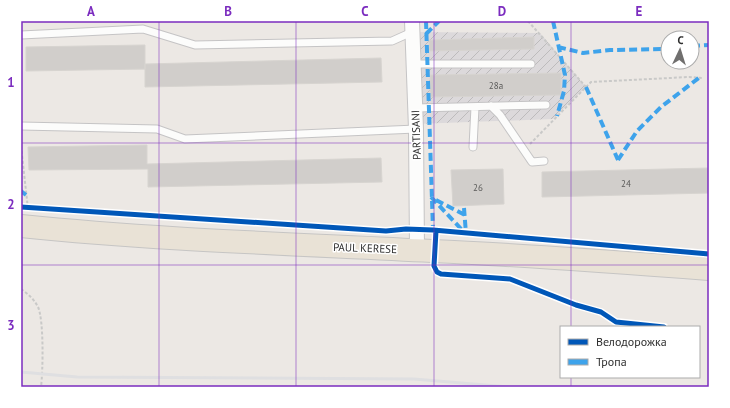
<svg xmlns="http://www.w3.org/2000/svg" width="730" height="408" viewBox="0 0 730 408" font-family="'PT Sans',sans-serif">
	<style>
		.industrial { fill: url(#industrial-furrows) }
		.building { fill: #d1cecb; stroke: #d7d4d0 }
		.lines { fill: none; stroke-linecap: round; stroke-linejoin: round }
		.service-casing { stroke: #c5c4c5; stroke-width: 9 }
		.minor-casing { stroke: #c5c4c5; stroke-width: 16 }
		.trunk-casing { stroke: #c6c5c4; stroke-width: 24 }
		.path { stroke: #c9c9c8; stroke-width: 2; stroke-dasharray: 3 2; stroke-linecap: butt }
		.service { stroke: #fcfcfb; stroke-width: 7 }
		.minor { stroke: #fcfcfb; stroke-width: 14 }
		.trunk { stroke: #e9e2d6; stroke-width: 22 }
		.rail { stroke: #dfdfe1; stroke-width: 3 }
		.quiet { stroke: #3ea3eb; stroke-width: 4; stroke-dasharray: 8 4; stroke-linecap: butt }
		.cycleway-casing { stroke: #fff; stroke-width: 8 }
		.cycleway { stroke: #0057b8; stroke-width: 5 }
		.grid { fill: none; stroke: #7b2cbf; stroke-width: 1; stroke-opacity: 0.55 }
		.labels { text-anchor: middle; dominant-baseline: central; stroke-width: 3; stroke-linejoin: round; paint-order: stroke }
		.number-label { font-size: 9px; fill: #585857 }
		.street-label { font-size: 11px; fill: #2e2e2e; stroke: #fff }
		.neatline { fill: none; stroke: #7b2cbf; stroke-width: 1.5 }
		.grid-label { font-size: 13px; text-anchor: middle; font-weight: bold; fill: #7b2cbf }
	</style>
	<defs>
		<pattern id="industrial-furrows" width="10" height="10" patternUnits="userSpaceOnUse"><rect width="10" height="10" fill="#dcd9db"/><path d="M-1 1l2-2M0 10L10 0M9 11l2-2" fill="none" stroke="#bdbbbc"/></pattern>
	</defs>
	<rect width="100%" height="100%" fill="#ece8e4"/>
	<path class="industrial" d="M412 32 540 33 586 87 553 119 416 124Z"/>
	<path class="building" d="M534 37V49L429 51V40Z
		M145 45V69L26 71V47Z
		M381 58 382 82 145 87V64Z
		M561 73V95L430 97V75Z
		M147 145V164L381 158 382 182 148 187V169L29 170 28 147Z
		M709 168V193L542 197V172Z
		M503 169 504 204 453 206 451 170Z"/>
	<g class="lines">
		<g class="service-casing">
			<path id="service" d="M21 35 143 29 195 45 392 41 412 32
				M412 64H531
				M491 106 500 115 532 162 544 161
				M415 108 546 105
				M21 126 157 129 185 139 416 129
				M473 147 475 107"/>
		</g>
		<g class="minor-casing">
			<path id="minor" d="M412 21 416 129 417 250"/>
		</g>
		<g class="trunk-casing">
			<path id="trunk" d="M21 226C158 240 295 244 432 251 525 255 617 262 709 269"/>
		</g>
		<path class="path" d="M528 21 586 87 530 144
			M586 87 591 82 689 77 703 78
			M21 146 28 209
			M21 289C28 294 34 299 38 307 44 320 43 371 41 387"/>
		<use href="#service" class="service"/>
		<use href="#minor" class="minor"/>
		<use href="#trunk" class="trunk"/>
		<path class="rail" d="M21 372 77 377 414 379 509 387"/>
		<path class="quiet" d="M426 21 433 230
			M553 21 565 75 564 91 557 116
			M426 34 439 21
			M692 46 709 45
			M558 47 583 53 610 50 668 49
			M586 87 618 160
			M618 160 637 131 661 107 700 77
			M21 191 26 195
			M431 197 464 232
			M436 200 465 215
			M464 208 466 234"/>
		<g class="cycleway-casing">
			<path id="cycleway" d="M21 207 386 231 406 229 433 230 709 254
				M436 231 434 266 437 272 441 274 510 279 576 305 601 312 616 322 664 327"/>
		</g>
		<use href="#cycleway" class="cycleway"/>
	</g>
	<path class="grid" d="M159 21V387M296 21V387M434 21V387M571 21V327M21 143H709M21 265H709M571 377V387"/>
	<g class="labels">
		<g class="number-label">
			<text x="496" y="85">28a</text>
			<text x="626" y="183">24</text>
			<text x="478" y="187">26</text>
		</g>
		<g class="street-label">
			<text transform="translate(416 135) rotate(-92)">PARTISANI</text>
			<text transform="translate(365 248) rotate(2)">PAUL KERESE</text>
		</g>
	</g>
	<rect width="730" height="408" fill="none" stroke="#ffffff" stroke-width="44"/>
	<rect x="560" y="326" width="140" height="52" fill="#ffffff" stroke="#ababab"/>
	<rect x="568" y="339" width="20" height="6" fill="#0057b8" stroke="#ababab"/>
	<text x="596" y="346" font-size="12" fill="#2e2e2e">Велодорожка</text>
	<rect x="568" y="359" width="20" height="6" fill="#3ea3eb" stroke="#ababab"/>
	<text x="596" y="366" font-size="12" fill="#2e2e2e">Тропа</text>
	<g transform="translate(680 50) rotate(4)"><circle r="19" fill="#ffffff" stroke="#ababab"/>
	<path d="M0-3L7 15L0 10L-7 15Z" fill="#706f6e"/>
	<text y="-6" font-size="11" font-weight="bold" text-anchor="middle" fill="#2e2e2e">С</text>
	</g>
	<rect x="22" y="22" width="686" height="364" class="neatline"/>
	<g class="grid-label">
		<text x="91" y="16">A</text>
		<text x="228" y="16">B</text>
		<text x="365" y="16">C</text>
		<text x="502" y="16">D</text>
		<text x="639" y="16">E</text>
		<text x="11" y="87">1</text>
		<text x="11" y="209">2</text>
		<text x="11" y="330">3</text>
	</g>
</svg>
